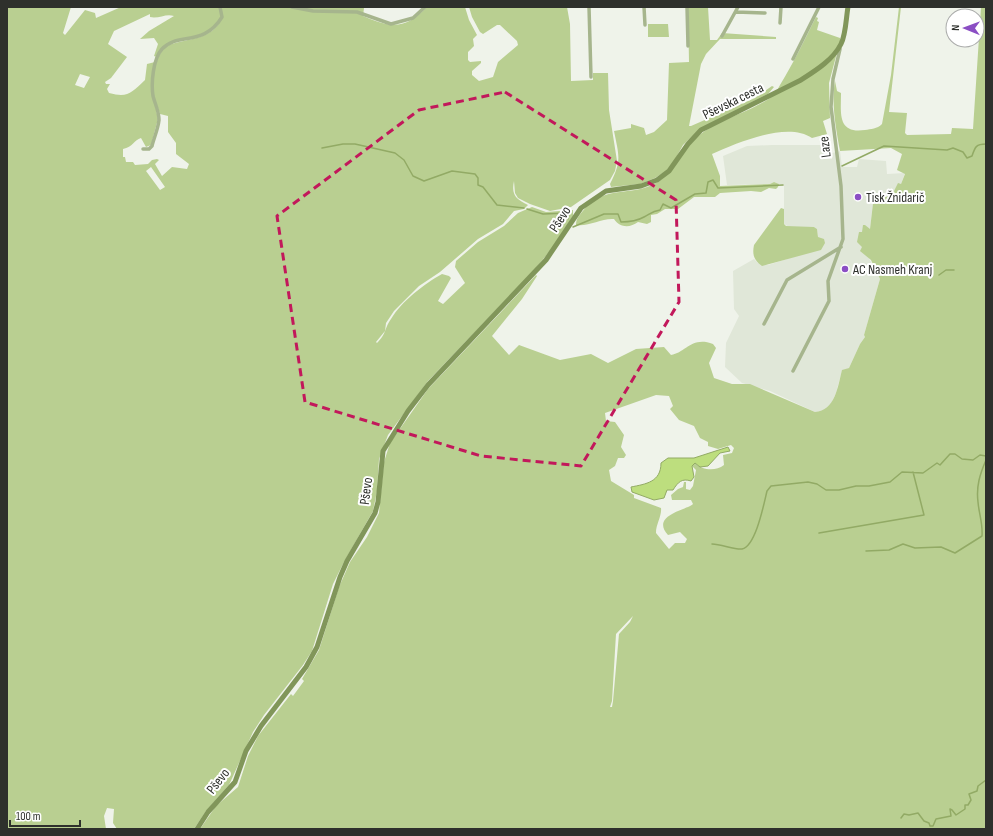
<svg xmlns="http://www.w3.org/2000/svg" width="993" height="836" viewBox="0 0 993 836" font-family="'Sofia Sans Condensed',sans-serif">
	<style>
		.built { fill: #e0e7d8 }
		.green { fill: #b9cf91; fill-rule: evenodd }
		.water { fill: #bdde7e; stroke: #92aa65 }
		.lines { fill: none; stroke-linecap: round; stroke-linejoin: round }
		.stream { stroke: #92aa65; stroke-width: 1.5 }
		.street { stroke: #a6b58d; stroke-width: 3.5 }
		.secondary { stroke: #81965a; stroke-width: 5 }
		.marked { fill: none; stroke: #c2185b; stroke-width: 3; stroke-dasharray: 8 5; stroke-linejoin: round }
		.poi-dot { fill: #8b4ec4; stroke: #fff; stroke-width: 1.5 }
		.labels { text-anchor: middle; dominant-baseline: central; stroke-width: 4; stroke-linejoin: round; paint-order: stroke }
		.street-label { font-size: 14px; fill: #2e302c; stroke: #fff }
		.poi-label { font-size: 14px; fill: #2e302c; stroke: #fff; text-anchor: start }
	</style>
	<rect width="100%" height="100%" fill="#eff3ea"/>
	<path class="built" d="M772 145H823L825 159H832V153L840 151 842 167H857L859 159 886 161 887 174 905 173 901 184 887 197 874 195 870 229 867 228 863 247 880 279 864 335 865 337 860 344 849 368 842 371 836 393 830 406 822 412H815L770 391 742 383 725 367 726 343 739 316 734 309 733 271 754 259 758 263 768 265 787 259 818 237 817 229 814 227H789L784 224V186L774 182 770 184 727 185 723 156 747 146Z"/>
	<path class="green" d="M7 7H71L63 33 65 35 85 10 95 13 96 18 121 7H369L364 8 363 16C392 28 404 30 427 7H465L469 20 477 35 473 39 474 46 468 52V60L470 62 481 61V63L472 71V75L479 81 493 77 498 62 518 45 517 41 500 25H497L483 34 480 32 472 17 469 7H567L570 24 571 81 593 80V73H608L609 110 617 161 615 171 610 180 571 207 550 211 530 204 518 198 515 193 514 181C511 195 516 199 528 205L524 209 514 211 503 224 478 239 440 272 419 286 394 311 386 323 385 331 376 342 377 343C387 333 384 329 391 319 402 301 424 284 442 274L449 276 451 278 438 301 443 304 465 283 455 267 456 261 478 242 504 226 518 213 532 207 546 212 573 210V216L550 251 534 270 428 381 388 435 379 459 377 491 373 511 344 562 333 584 312 651 303 665 264 715 253 732 229 785 206 811 194 829H117L113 823 114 809 107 808 104 816 106 829H7ZM150 14V17C159 19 166 13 174 16L149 31 140 39 154 38 158 44 154 56 157 57C164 35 195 41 211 29 215 26 218 22 221 17L222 18C213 40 188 38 169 45 155 52 151 81 154 95 155 102 158 107 160 114L168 116V132L176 143V154L189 164 187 169 172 167 162 176 155 164 159 160 157 159 152 160 148 164 135 165 133 162H126L125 157H123V149C133 147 134 140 141 138L146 147 151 145 158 119 152 90 155 62 147 64 145 80C131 93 128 98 109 93L107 89 110 84H106L105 82 111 78 127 57 108 44 114 31ZM80 74 90 77 84 88 75 85ZM151 167 165 187 160 190 146 171Z
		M688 7H708L710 40H717L722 33 776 37V39H720L706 54 701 64 689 126H691L755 98 772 86 774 87 768 94 701 128 683 145 673 163 666 171 655 178 640 184 611 187 610 184C622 161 619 156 614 131L631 128V124L644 128 646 135 654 132 667 120 669 63 689 62Z
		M899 7H901L889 112 907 113 905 133 907 135 951 134 952 128 973 129 981 7H986V829H200L216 806 238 787 248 756 258 736 291 694 293 696 304 681 302 679 319 650 339 587 350 562 367 537 379 513 384 462 390 443 428 389 536 275 537 276 522 299 492 336 509 355 519 345 560 360 591 354 608 363 636 349 664 347 671 355C686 353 691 336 713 344L716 348 709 363 714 378 732 384H750L815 412C835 411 838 386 842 370L849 368 860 344 865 337 864 335 880 279 871 260 860 251 862 247 857 242 859 232H862L863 225H865L870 229 874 195 887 197 889 189 894 191 898 183 901 184 905 174 897 170 902 154 891 148 840 151C836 129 831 103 835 81L837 91 841 93C841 113 837 134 865 130 871 129 877 129 882 124L891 75ZM656 395 669 396 673 406 670 409 679 420 694 426 700 438 708 442V446L718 449 731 445 734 448 732 453 723 455 724 465C715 472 702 470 695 463L692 466 696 470 693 486 690 490 686 489V482H684L683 487 678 489 671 495 672 500H691L693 504C687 510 650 515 668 535L680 532 687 539 685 543H675L669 549 656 533C656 524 662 516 661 508L634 498V495L611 481 609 470 615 466 618 458H624L626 455 621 447 624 435 615 422 606 421 605 413ZM633 616 630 622 619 634 613 701 612 707H610L612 701 616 634Z
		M816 17 818 18 817 21 819 22 817 30 840 38 841 44 839 45 829 83 830 118 823 121 827 134 812 138C787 121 737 143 712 154L720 176V186L770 184 774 182 779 184 778 187 776 189 769 188 761 192 751 191 720 193 715 197H694L678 209H665L657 214 651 215V222L647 224 638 222C630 228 620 228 614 219 601 218 589 227 576 225 576 219 578 217 582 212 605 183 630 198 656 183 675 172 681 152 696 138 718 118 751 113 774 95 777 92 778 88 780 85 794 62 804 41 816 17Z
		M648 24H668L669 37H648Z
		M781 208 784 209V224L786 226 814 227 817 229 818 237 824 239 825 243 821 250 762 266C754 260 752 255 754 245Z"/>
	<path class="water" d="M728 447 730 451 720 453 708 466 700 467 695 463 692 466 694 477 691 481C682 478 678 482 673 490H667L664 498 654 500 632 492 631 487C646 484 661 482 661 463L668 458H694Z"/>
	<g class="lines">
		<path class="stream" d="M322 148 343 144H355L395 153 404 160 413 176 424 181 452 171 475 174 478 178V185L483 187 497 205 524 208
			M842 166 884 146 947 150 953 148 963 152 967 158 972 156C975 147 976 144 986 144
			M527 209 543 214 569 213 568 219
			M573 227 604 214H618L621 222C629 222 637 221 644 217 650 214 652 211 660 210L663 204 671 208 695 194 706 193 708 182 713 180 718 188 783 185
			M939 275 946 270H954
			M819 533 924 515 913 472
			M712 544C721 544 735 550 742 549 756 546 764 503 767 491L771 486 808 482 817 484 826 490H839L856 486H869L890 482 902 472 923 473 937 463 940 465 950 454H955L962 459 973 460 980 455 986 456
			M866 551 889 550 903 544 915 548 941 547 955 553 982 536C983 524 979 514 978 502 976 486 980 474 986 460
			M901 818 904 814 909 815 918 813 924 821 929 823 930 826H933L936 819 951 816 950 809 952 810 956 815 965 809V805H968L971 800 969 794 977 791 978 786 986 780"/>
		<path class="street" d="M292 7 313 11 357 12 391 24 413 18 425 7
			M589 7 591 77
			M644 7 645 25
			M687 7 688 46
			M736 12 765 13
			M780 23 781 7
			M722 36 738 7
			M793 59 819 7
			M143 149H149L152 146C154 138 158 129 159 120 159 111 155 104 153 96 151 83 153 59 162 49 177 32 204 47 222 17L220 7
			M764 324 787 280 841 247
			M793 371 829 301 828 281 843 239 841 186 831 107 833 79 840 49"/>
		<path class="secondary" d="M197 829 208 812 235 782 246 751 261 726 306 667 317 647 340 577 347 561 375 513 378 502 383 451 408 411 428 385 546 260 581 208 606 191 641 186 657 180 669 171 688 144 701 130 801 80C815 71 833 60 841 44 846 34 846 18 848 7"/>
	</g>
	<path class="marked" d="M505 92 676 200 679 302 581 466 481 456 305 402 277 216 419 110Z"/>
	<g class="poi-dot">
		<circle cx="858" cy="197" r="4"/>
		<circle cx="845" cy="269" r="4"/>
	</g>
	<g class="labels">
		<g class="street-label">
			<text transform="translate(733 101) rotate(-26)">Pševska cesta</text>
			<text transform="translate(825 147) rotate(-97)">Laze</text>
			<text transform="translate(560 219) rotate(-57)">Pševo</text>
			<text transform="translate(366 491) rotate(-83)">Pševo</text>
			<text transform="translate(218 781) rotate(-52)">Pševo</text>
		</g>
		<g class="poi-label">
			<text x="866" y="197">Tisk Žnidarič</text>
			<text x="853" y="269">AC Nasmeh Kranj</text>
		</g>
	</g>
	<rect width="993" height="836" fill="none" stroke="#2e302c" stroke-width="16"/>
	<g transform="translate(965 28) rotate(271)"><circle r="19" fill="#ffffff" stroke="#abacab"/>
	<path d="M0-3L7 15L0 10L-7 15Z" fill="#8b4ec4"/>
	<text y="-6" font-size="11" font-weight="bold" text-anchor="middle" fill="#2e302c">N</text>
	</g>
	<path d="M10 820v6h70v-6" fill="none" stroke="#2e302c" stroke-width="2"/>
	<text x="16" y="820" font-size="12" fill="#2e302c" stroke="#ffffff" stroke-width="3" paint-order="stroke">100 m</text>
</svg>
